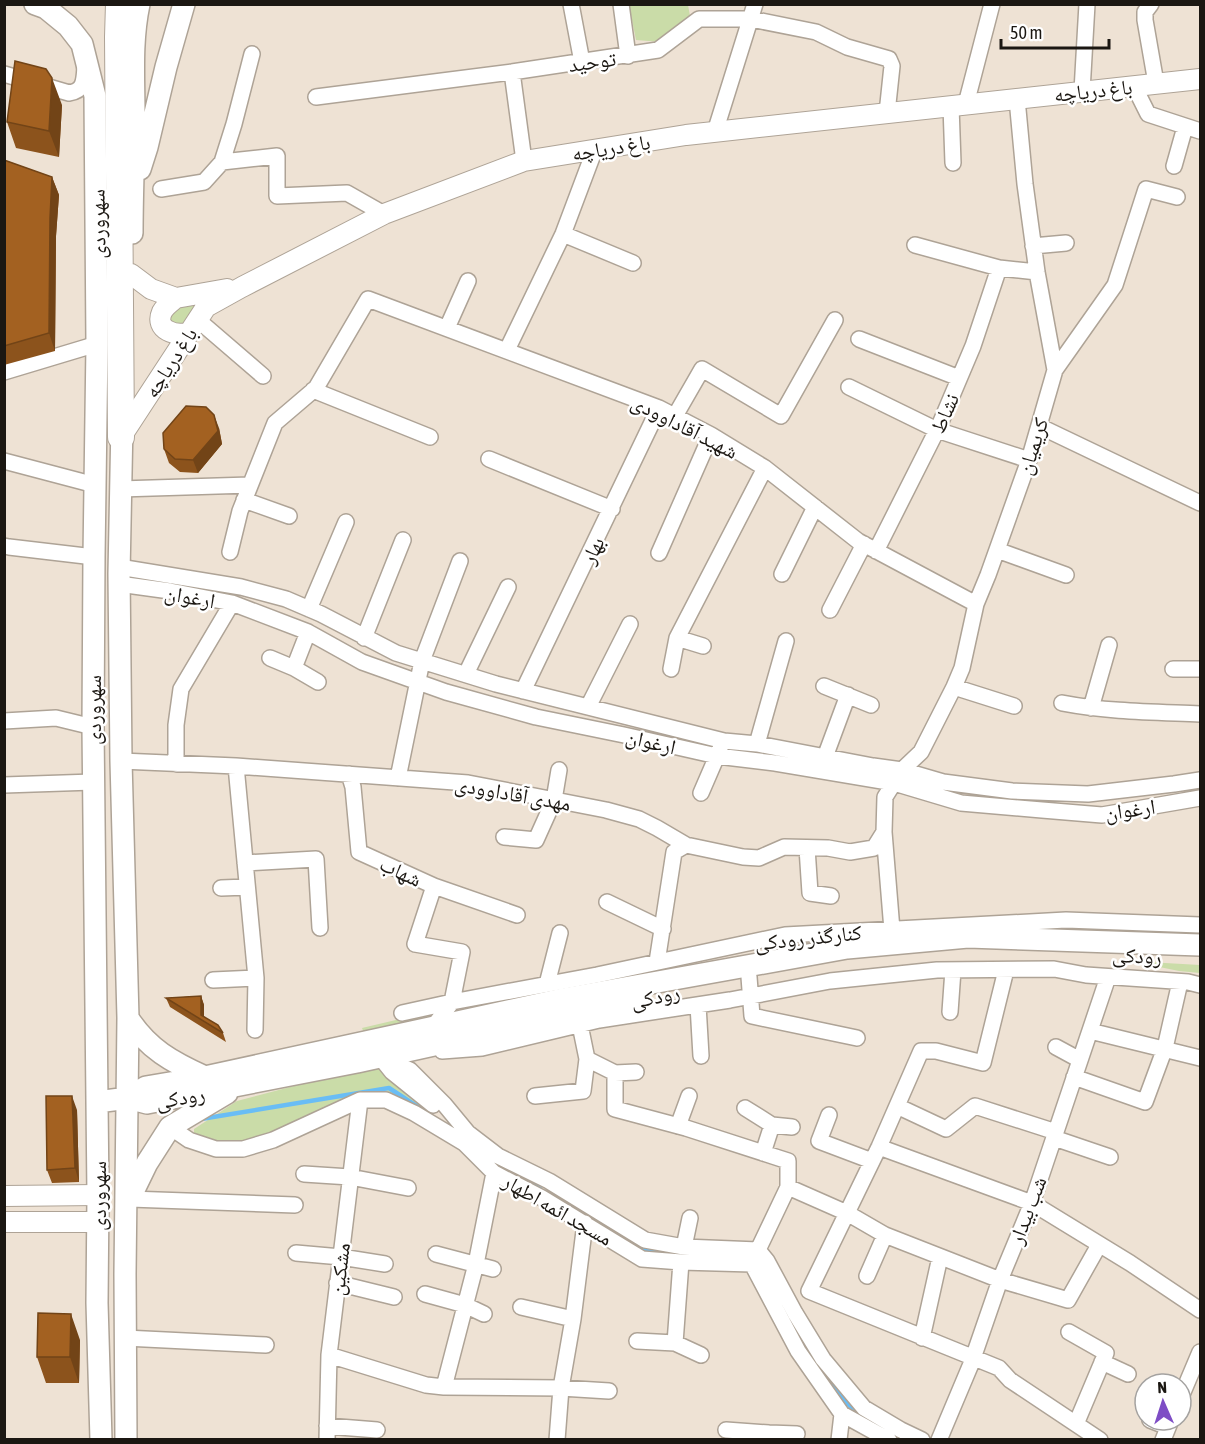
<svg xmlns="http://www.w3.org/2000/svg" width="1205" height="1444" viewBox="0 0 1205 1444" font-family="'Asap Condensed','Noto Naskh Arabic',sans-serif">
	<style>
		.green { fill: #cadca8 }
		.lines { fill: none; stroke-linecap: round; stroke-linejoin: round }
		.stream { stroke: #69bdf5; stroke-width: 4.5 }
		.minor-casing { stroke: #aea396; stroke-width: 18 }
		.tertiary-casing { stroke: #aea396; stroke-width: 22 }
		.secondary-casing { stroke: #aea396; stroke-width: 24 }
		.trunk-casing { stroke: #aea396; stroke-width: 28 }
		.minor { stroke: #fff; stroke-width: 15 }
		.tertiary { stroke: #fff; stroke-width: 20 }
		.secondary { stroke: #fff; stroke-width: 21 }
		.trunk { stroke: #fff; stroke-width: 26 }
		.wall { fill: #8c531c }
		.shaded-wall { fill: #724417 }
		.building { fill: #a36121; stroke: #724417; stroke-width: 1.5 }
		.labels { text-anchor: middle; dominant-baseline: central; stroke-width: 5; stroke-linejoin: round; paint-order: stroke }
		.street-label { font-size: 21px; fill: #1b1712; stroke: #fff }
	</style>
	<rect width="100%" height="100%" fill="#eee2d4"/>
	<path class="green" d="M629 5H688L690 16 661 42 636 40Z
		M204 299 188 325 174 327 168 318 172 308Z
		M1130 961 1200 965V973L1179 971Z
		M434 1011 420 1025 366 1038 362 1028Z
		M374 1065 448 1129 387 1098 244 1147 194 1139V1129L237 1101Z"/>
	<g class="lines">
		<path class="stream" d="M201 1119 389 1088 421 1109
			M498 1164 540 1189
			M573 1208 647 1251 676 1253
			M795 1330 806 1349 849 1405 860 1412"/>
		<g class="minor-casing">
			<path id="minor" d="M571 4 582 62
				M621 4 628 56
				M1151 4 1145 12V20L1156 83
				M512 72 524 161
				M4 74 69 93C85 91 84 79 85 66
				M1134 86 1148 114 1200 131
				M1082 91 1087 4
				M316 97 512 72 658 50 699 19H751L816 32 847 47 889 59 892 66 887 113
				M966 104 992 4
				M951 106 953 163
				M715 132 755 4
				M222 162 277 156V196L347 193 384 214
				M1174 166 1185 127
				M161 189 204 182 222 162 234 124 252 54
				M563 234 633 263
				M915 245 999 268 1037 272
				M1033 246 1066 243
				M198 320 263 376
				M447 328 468 281
				M859 339 959 378
				M507 350 563 234 595 149
				M1055 370 1115 285 1146 189 1177 197
				M4 372 97 344
				M849 387 937 430 1029 460
				M313 390 430 437
				M675 416 702 369 781 416 835 320
				M1039 426 1200 503
				M489 459 612 509
				M4 461 95 485
				M120 489 250 485
				M244 500 289 516
				M4 546 9 547 94 557
				M997 550 1066 575
				M876 551 940 424 973 346 999 268
				M230 552 240 511 275 423 316 388 368 299 659 408 711 435 765 468 858 541 976 604
				M659 553 711 435
				M119 567 241 587 286 599 321 614 396 653 496 684 724 741 757 744 873 766 902 770 943 782 1012 791 1088 794 1174 784 1200 780
				M782 574 815 507
				M119 584 170 591 232 603 308 632 362 662 446 692 536 717 624 735 717 756 775 763 894 783 961 803 1042 810 1102 815 1200 798
				M309 609 346 522
				M830 610 864 544
				M364 638 403 540
				M677 638 703 646
				M270 658 294 668 318 682
				M294 668 308 632
				M671 669 677 638 765 468
				M1173 669H1200
				M466 674 508 587
				M824 686 871 705
				M954 687 1014 706
				M523 691 659 408
				M1062 703C1109 712 1152 712 1200 714
				M588 707 630 624
				M1091 708 1109 645
				M4 721 56 718 93 727
				M757 744 786 641
				M825 757 848 695
				M121 761 236 766 468 783 606 810 639 819 657 828 686 845 743 857 759 858 784 847 828 848 850 852 874 848 884 832
				M176 764V725L181 689 232 603
				M236 766 256 978 255 1030
				M349 774 353 787 359 852 434 886 415 944 462 952 452 1002 402 1013
				M398 778 422 661 460 561
				M4 785 93 782
				M701 793 720 749
				M504 837 536 840 554 800 559 770
				M807 848 810 893 831 896
				M245 863 316 859 320 928
				M434 886 517 915
				M221 888 247 887
				M607 902 663 929
				M892 930 884 832 885 797 902 770 921 752 954 687 962 668 976 604 988 575 1029 460 1055 370 1037 272 1025 184 1017 99
				M657 962 674 852 686 845
				M1006 970 983 1063 936 1051H921L879 1147 809 1291 999 1368 1010 1380 1100 1440
				M749 977 752 1016 857 1038
				M213 980 256 978
				M547 984 560 933
				M698 1005 701 1056
				M950 1012 953 970
				M580 1025 587 1059 615 1073V1109L686 1128 788 1161V1187L758 1250
				M433 1027 452 1002 597 975 785 935 1066 920 1200 925
				M1090 1031 1200 1058
				M1056 1047 1080 1060
				M442 1051 482 1048 599 1020 730 1000 830 981 937 970 1054 969 1086 975 1188 982 1200 985
				M379 1056 410 1070 444 1104 468 1133 498 1156 549 1181 645 1240 684 1247 758 1250 767 1261 795 1313 823 1359 864 1408 901 1430 922 1440
				M384 1062 392 1072 433 1105
				M615 1073 636 1072
				M1074 1077 1145 1102 1165 1048 1180 982
				M535 1096 583 1091 587 1059
				M897 1106 946 1129 975 1106 1056 1132
				M745 1108 772 1125 792 1127
				M829 1115 819 1141 872 1161
				M678 1126 689 1096
				M170 1127 189 1140 216 1149H243L273 1140 360 1100H386L414 1113 464 1143 494 1173 542 1198 642 1259 681 1262 752 1264 798 1351 842 1414 889 1440
				M1054 1138 1110 1157
				M879 1147 1032 1203 1130 1263 1200 1310
				M763 1153 772 1125
				M304 1174 350 1177 408 1188
				M788 1187 847 1213 885 1235 1000 1280 1068 1300 1099 1245
				M130 1199 295 1205
				M684 1247 690 1218
				M296 1253 341 1257 385 1264
				M436 1254 493 1269
				M867 1276 885 1235
				M337 1283 394 1297
				M425 1294 465 1305 484 1314
				M521 1307 573 1319
				M1069 1332 1106 1353 1076 1424
				M125 1338 266 1345
				M922 1338 940 1257
				M637 1341 675 1343 701 1355
				M675 1343 681 1262
				M329 1355 426 1385 444 1387 561 1388 609 1391
				M1102 1362 1128 1374
				M444 1387 476 1264 494 1173
				M1181 1397 1200 1352
				M1150 1420 1168 1427
				M327 1426 377 1430
				M726 1430 769 1433 797 1434
				M327 1440 329 1355 360 1100
				M557 1440 561 1388 573 1319 585 1223
				M839 1440 842 1414
				M939 1440 971 1364 1000 1280 1032 1203 1108 977
				M1163 1440 1171 1420"/>
		</g>
		<g class="tertiary-casing">
			<path id="tertiary" d="M131 274 151 289 176 298 227 289
				M176 298C171 302 165 306 162 312 154 330 176 337 190 332
				M121 437 206 307 242 287 384 214 524 161 686 135 1200 79
				M4 1196 98 1195
				M4 1222H98"/>
		</g>
		<g class="secondary-casing">
			<path id="secondary" d="M35 4 46 8 68 26 82 44 95 96 97 344 94 557 93 727 98 1195 97 1303 101 1440
				M140 169 147 147 166 67 184 4
				M132 233C132 194 134 155 134 116 134 79 131 42 139 4
				M122 423 119 574 121 761 128 1018 125 1274 126 1440
				M128 1018C148 1049 172 1062 205 1077
				M128 1098 147 1103 357 1062 637 1000
				M97 1102 128 1098 146 1087 205 1077 563 999 847 948 968 937 1200 945
				M130 1198 147 1163 170 1127 227 1093"/>
		</g>
		<g class="trunk-casing">
			<path id="trunk" d="M119 4 118 37 121 437"/>
		</g>
		<use href="#minor" class="minor"/>
		<use href="#tertiary" class="tertiary"/>
		<use href="#secondary" class="secondary"/>
		<use href="#trunk" class="trunk"/>
	</g>
	<path class="wall" d="M62 105 59 157 16 148 7 122Z
		M4 160 52 177 59 195 56 236 55 351 4 365Z
		M219 428 222 444 198 473 180 472 169 463 164 449Z
		M201 996 204 1005V1017L223 1033 226 1042 170 1007 166 998Z
		M77 1110 79 1182 52 1183 47 1170Z
		M80 1340 79 1383H46L37 1357Z"/>
	<path class="shaded-wall" d="M52 78 62 105 59 157 49 131Z
		M52 177 59 195 56 236 55 351 49 333 50 218Z
		M214 415 219 428 222 444 198 473 193 460Z
		M201 996 204 1005V1022L201 1015Z
		M72 1096 77 1110 79 1182 75 1168Z
		M71 1314 80 1340 79 1383 70 1357Z"/>
	<path class="building" d="M15 61 46 69 52 78 49 131 7 122Z
		M4 160 52 177 50 218 49 333 4 346Z
		M186 406 206 407 214 415 218 431 193 460 175 459 164 449 163 433Z
		M201 996V1015L218 1025 223 1033 166 998Z
		M46 1096H72L75 1168 47 1170Z
		M38 1313 71 1314 70 1357H37Z"/>
	<g class="labels">
		<g class="street-label">
			<text transform="translate(592 61) rotate(-8)">توحید</text>
			<text transform="translate(1093 90) rotate(-6)">باغ دریاچه</text>
			<text transform="translate(611 147) rotate(-9)">باغ دریاچه</text>
			<text transform="translate(97 224) rotate(-91)">سهروردی</text>
			<text transform="translate(170 362) rotate(-57)">باغ دریاچه</text>
			<text transform="translate(944 413) rotate(-66)">نشاط</text>
			<text transform="translate(685 426) rotate(27)">شهید آقاداوودی</text>
			<text transform="translate(1032 446) rotate(-72)">کریمیان</text>
			<text transform="translate(592 550) rotate(-64)">بهار</text>
			<text transform="translate(190 596) rotate(10)">ارغوان</text>
			<text transform="translate(93 710) rotate(-90)">سهروردی</text>
			<text transform="translate(651 741) rotate(13)">ارغوان</text>
			<text transform="translate(513 793) rotate(10)">مهدی آقاداوودی</text>
			<text transform="translate(1130 809) rotate(-8)">ارغوان</text>
			<text transform="translate(401 871) rotate(25)">شهاب</text>
			<text transform="translate(808 937) rotate(-6)">کنارگذر رودکی</text>
			<text transform="translate(1137 955) rotate(3)">رودکی</text>
			<text transform="translate(655 996) rotate(-12)">رودکی</text>
			<text transform="translate(180 1097) rotate(-10)">رودکی</text>
			<text transform="translate(98 1196) rotate(-90)">سهروردی</text>
			<text transform="translate(558 1209) rotate(30)">مسجد ائمه اطهار</text>
			<text transform="translate(1027 1210) rotate(-69)">شب بیدار</text>
			<text transform="translate(339 1269) rotate(-83)">مشکین</text>
		</g>
	</g>
	<rect width="1205" height="1444" fill="none" stroke="#1b1712" stroke-width="12"/>
	<g transform="translate(1163 1402) rotate(357)"><circle r="28" fill="#ffffff" stroke="#a4a2a0" stroke-width="1.5"/>
	<path d="M0-4.5L10 22L0 15L-10 22Z" fill="#7e4dc5"/>
	<text y="-9" font-size="16" font-weight="bold" text-anchor="middle" fill="#1b1712">N</text>
	</g>
	<path d="M1001 39v9h108v-9" fill="none" stroke="#1b1712" stroke-width="3"/>
	<text x="1010" y="39" font-size="18" fill="#1b1712" stroke="#ffffff" stroke-width="4.5" paint-order="stroke">50 m</text>
</svg>
